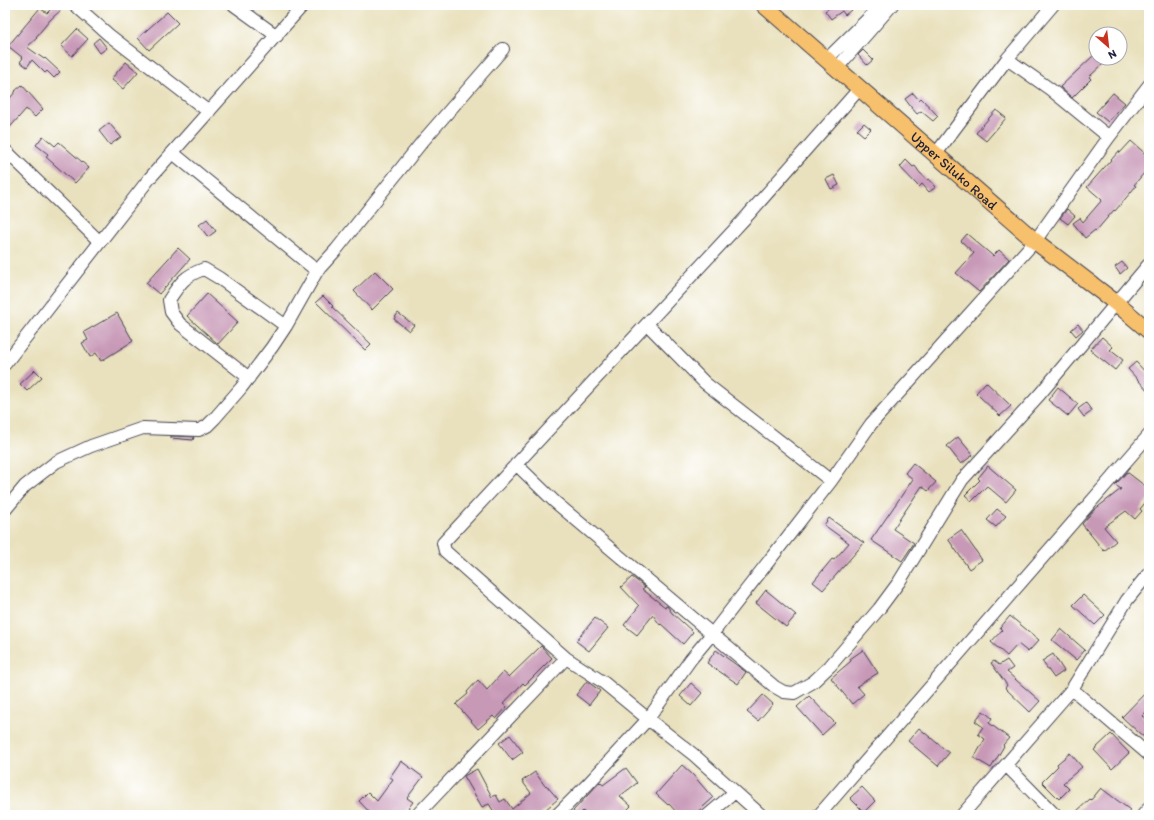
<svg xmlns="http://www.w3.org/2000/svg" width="1154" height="820" viewBox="0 0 1154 820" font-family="Itim,sans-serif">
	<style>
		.building { fill: #c899b7 }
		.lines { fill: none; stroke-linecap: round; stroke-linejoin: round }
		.minor-casing { stroke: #403f4e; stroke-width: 14 }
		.major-casing { stroke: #403f4e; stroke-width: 18 }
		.minor { stroke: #fff; stroke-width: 12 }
		.major { stroke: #f7c06c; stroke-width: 16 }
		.labels { text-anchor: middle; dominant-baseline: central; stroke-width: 3; stroke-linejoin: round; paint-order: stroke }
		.street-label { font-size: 14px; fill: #22223b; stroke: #fff }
	</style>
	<rect width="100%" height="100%" fill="#fff"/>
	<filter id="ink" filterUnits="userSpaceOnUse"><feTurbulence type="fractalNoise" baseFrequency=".025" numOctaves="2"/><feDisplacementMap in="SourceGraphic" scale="8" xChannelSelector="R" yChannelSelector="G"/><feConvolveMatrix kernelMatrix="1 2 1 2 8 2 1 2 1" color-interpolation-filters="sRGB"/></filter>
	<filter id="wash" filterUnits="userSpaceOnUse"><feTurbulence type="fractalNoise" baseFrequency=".012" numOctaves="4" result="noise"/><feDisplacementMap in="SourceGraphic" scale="16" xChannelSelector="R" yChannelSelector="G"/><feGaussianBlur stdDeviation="0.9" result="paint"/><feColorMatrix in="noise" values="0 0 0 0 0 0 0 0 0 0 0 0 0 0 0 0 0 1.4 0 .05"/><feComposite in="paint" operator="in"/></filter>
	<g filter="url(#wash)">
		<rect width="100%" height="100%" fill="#e9e1bd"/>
		<g id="blocks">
			<path class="building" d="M55 5 62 6 59 9 61 10 50 20 36 37 37 38 27 47 44 59 45 58 60 72 54 78 47 71 45 73 32 60 27 67 20 62 23 58 8 46 40 8 47 13Z
				M833 5H849L848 6 851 10 845 15 842 11 831 19 825 11Z
				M167 12 178 23 149 50 138 38Z
				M77 29 88 39 72 56 61 46Z
				M99 38 107 48 100 53 93 43Z
				M863 50 873 60 867 65 858 55Z
				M1094 55 1103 64 1089 77 1091 79 1072 98 1060 87Z
				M126 62 138 72 123 89 111 79Z
				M22 85 43 109 35 117 26 109 5 133V104L16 91H15Z
				M913 93 919 100 921 98 938 116 933 121 921 111 917 114 911 107 905 99Z
				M1113 93 1125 103 1108 122 1096 112Z
				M996 110 1006 118 986 141 976 133Z
				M109 123 121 137 110 145 99 131Z
				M864 123 871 129 864 136 857 130Z
				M43 136 55 146 59 142 89 168 75 183 46 157 48 154 36 145Z
				M1131 141 1149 157V177L1144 173 1134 185 1136 186 1115 211 1114 210 1096 231 1095 230 1085 238 1073 223 1080 218 1083 222 1102 200 1087 187 1119 151 1120 153Z
				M906 160 913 167 915 166 920 173 928 180 929 179 936 187 929 192 922 184 919 187 900 167Z
				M834 175 839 185 831 189 826 179Z
				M1067 209 1075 216 1068 224 1060 218Z
				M207 219 216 231 208 237 199 225Z
				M967 234 993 256 999 250 1009 259 979 292 956 273 974 253 961 241Z
				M178 248 190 259 159 294 146 283Z
				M1122 262 1127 268 1120 274 1115 267Z
				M375 271 393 289 372 310 354 291Z
				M207 294 238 322 218 344 187 316Z
				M323 296 333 306 332 307 371 344 365 350 316 302Z
				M117 313 133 341 101 361 96 353 90 357 82 343 88 340 84 332Z
				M398 313 414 325 409 331 394 319Z
				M1078 324 1083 330 1076 336 1071 330Z
				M1102 337 1113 347 1110 350 1123 360 1115 370 1090 350Z
				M1136 362 1149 376V392L1128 369Z
				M35 370 42 377 27 391 20 384Z
				M986 382 1011 406 1000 416 976 393Z
				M1058 387 1078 404 1068 416 1048 400Z
				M1086 403 1092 411 1084 417 1078 409Z
				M171 436 194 437 193 440 171 438Z
				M958 437 973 455 961 464 947 446Z
				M913 463 936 482 928 491 922 486 893 529 914 543 902 561 871 540 913 479 905 473Z
				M988 466 1016 490 1006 502 987 486 972 501 965 495 980 480 978 478Z
				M1127 472 1149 489V498L1140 509 1142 511 1135 519 1126 511 1104 527 1116 541 1104 551 1082 524 1094 510 1121 489 1115 485Z
				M997 509 1006 516 996 527 987 520Z
				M829 518 864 543 823 590 813 582 832 559 834 560 849 543 824 525Z
				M961 530 982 560 969 569 948 539Z
				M632 577 645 587 642 589 665 607 667 606 672 613 693 632 683 644 661 624 660 625 653 615 637 635 624 625 639 606 621 587Z
				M766 590 796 615 786 627 756 603Z
				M1083 595 1105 615 1095 625 1073 605Z
				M1010 616 1039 640 1028 652 1018 644 1007 656 991 642 1002 630 1000 628Z
				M595 618 608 628 589 651 576 641Z
				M1061 629 1085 650 1076 660 1052 640Z
				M541 646 552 658 525 685 523 683 503 704 507 707 496 719 493 716 478 729 456 704 468 694 467 692 478 680 487 690 503 672 509 677Z
				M716 650 746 672 738 684 707 663Z
				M863 650 878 673 857 686 864 694 852 704 831 678 851 661 850 659Z
				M1053 654 1064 671 1054 678 1042 661Z
				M1007 660 1013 668 1007 672 1040 701 1030 712 1005 688 1007 685 991 663 994 661 999 665Z
				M587 681 600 691 589 705 576 695Z
				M691 683 702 693 691 706 680 696Z
				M1149 689V709L1142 716 1149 721V741L1138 732 1122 717Z
				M763 695 773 704 758 721 747 712Z
				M809 696 835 723 822 735 797 707Z
				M983 711 992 718 989 723 1009 738 1003 745 1004 746 991 768 974 758 985 739 978 734 983 727 975 721Z
				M919 728 949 753 938 766 908 741Z
				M1111 734 1129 753 1112 769 1094 750Z
				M510 735 523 752 512 760 499 743Z
				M1070 753 1082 767 1063 783 1069 789 1059 799 1042 782 1058 766 1057 764Z
				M401 761 423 777 407 798 413 802 403 815H372L359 801 368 792 377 801 393 779 390 777Z
				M682 765 693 775 713 798 694 815H679L669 804 668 805 656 794Z
				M626 768 637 783 620 796 631 806 622 815H586L583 811 579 815H576L573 811 600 782 603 785Z
				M477 769 492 797 496 795 500 802 505 799 512 809 531 793 522 781 535 772 545 786 546 785 558 799 539 815H496L489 804 482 807 464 776Z
				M862 787 875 801 864 812 850 798Z
				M1101 788 1130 810 1126 815H1081L1077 811 1090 799 1091 800Z"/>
		</g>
	</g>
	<g filter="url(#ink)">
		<use href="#blocks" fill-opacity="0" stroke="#403f4e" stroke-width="1"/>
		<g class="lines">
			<g class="minor-casing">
				<path id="minor" d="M75 5 109 35 209 112
					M234 5 277 36
					M827 59 882 5
					M1007 59 1050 89 1109 137
					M837 68 892 5
					M5 150 99 241
					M173 153 317 271
					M935 155 1007 59 1053 5
					M647 324 705 383 831 481
					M5 364 149 179 303 5
					M249 378 180 324 171 312 169 300C180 283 184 276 204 269L219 278 286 326
					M516 464 555 502 775 687 784 692 794 693 813 682 830 666 879 609 899 582 962 480 1040 394 1149 264
					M5 510 25 486 56 462 91 446 143 428 199 430 207 426 215 418 241 388 272 347 286 326 317 271 336 250 422 142 503 49
					M1072 689 1149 755
					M1006 765 1055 815
					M417 815 566 658
					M557 815 588 784 648 719 691 659 716 629 831 481 871 424 1035 241 1109 137 1149 85
					M708 815 735 792
					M761 815 694 755 648 719 603 682 566 658 445 551 443 543 748 215 860 88
					M819 815 1149 435
					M962 815 1072 689 1127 600 1149 573
					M1143 815 1149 808"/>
			</g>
			<g class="major-casing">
				<g id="major">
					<path id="s1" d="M764 5 1035 241 1116 303 1149 331"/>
				</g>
			</g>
			<use href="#minor" class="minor"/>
			<use href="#major" class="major"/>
		</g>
	</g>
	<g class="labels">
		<g class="street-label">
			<text stroke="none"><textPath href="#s1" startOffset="252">Upper Siluko Road</textPath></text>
		</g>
	</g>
	<rect width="1154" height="820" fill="none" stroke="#fff" stroke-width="20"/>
	<g transform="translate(1108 46) rotate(152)"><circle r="19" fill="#ffffff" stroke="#a7a7b1"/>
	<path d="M0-3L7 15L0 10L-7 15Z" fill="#c8321e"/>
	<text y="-6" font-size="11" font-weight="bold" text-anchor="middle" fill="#22223b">N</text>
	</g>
</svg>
